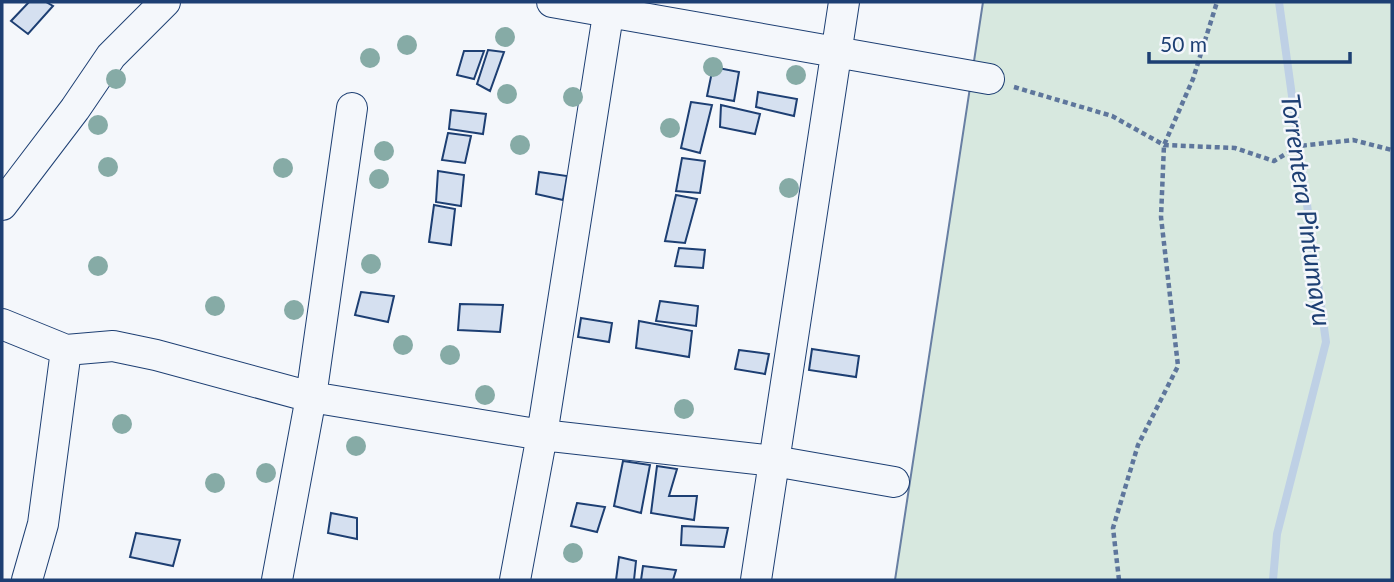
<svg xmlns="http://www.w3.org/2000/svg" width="1394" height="582" viewBox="0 0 1394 582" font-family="Lato,sans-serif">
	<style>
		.green { fill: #d7e8df; stroke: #687fa3; stroke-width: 2 }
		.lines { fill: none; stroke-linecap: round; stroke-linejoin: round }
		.stream { stroke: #bed0e5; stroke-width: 8 }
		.building { fill: #d5e0f0; stroke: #1d3f73; stroke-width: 2 }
		.minor-casing { stroke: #1d3f73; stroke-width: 32 }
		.path { stroke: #5e769c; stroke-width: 4.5; stroke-dasharray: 5 3.5; stroke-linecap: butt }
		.minor { stroke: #f4f7fb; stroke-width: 30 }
		.tree { fill: #86aba6 }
		.labels { text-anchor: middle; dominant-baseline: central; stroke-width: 5; stroke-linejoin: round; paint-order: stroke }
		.water-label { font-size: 26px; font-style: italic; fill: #1d3f73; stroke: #f4f7fb }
	</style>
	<rect width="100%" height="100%" fill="#f4f7fb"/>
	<path class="green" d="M983 2H1392V580H895Z"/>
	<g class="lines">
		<path class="stream" d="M1273 580 1277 534 1326 342 1279 2"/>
	</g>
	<path class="building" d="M29 2H46L53 6 28 34 11 21Z
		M488 50 504 52 490 91 477 84Z
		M464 51H484L474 79 457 75Z
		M713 67 739 72 734 101 707 96Z
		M758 92 797 99 794 116 756 107Z
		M691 102 712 105 700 153 681 148Z
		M721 105 760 114 755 134 720 127Z
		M451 110 486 114 483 134 449 129Z
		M448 133 471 136 465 163 442 160Z
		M682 158 705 161 700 193 676 191Z
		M438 171 464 175 461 206 436 202Z
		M539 172 567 176 563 200 536 194Z
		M676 195 697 199 685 243 665 241Z
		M434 205 455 209 451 245 429 242Z
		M679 248 705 250 703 268 675 266Z
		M361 292 394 296 388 322 355 315Z
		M660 301 698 306 696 326 656 321Z
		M460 304 503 305 500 332 458 330Z
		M581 318 612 323 609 342 578 337Z
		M639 321 692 331 689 357 636 348Z
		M812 349 859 356 856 377 809 370Z
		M739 350 769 354 765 374 735 369Z
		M623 461 650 465 641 513 614 506Z
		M657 466 677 469 669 496H697L694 520 651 513Z
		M577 503 605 507 597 532 571 526Z
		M331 513 357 518V539L328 533Z
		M682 526 728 528 724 547 681 545Z
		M136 533 180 540 173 566 130 557Z
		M619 557 636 561 634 580H616Z
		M643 566 676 570 673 580H641Z"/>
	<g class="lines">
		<g class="minor-casing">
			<path id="minor" d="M552 2 989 79
				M2 205 75 109 111 56 165 2
				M2 324 66 350 113 346 156 355 311 397 542 435 774 461 894 482
				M27 580 43 524 66 350
				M277 580 311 397 352 108
				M515 580 542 435 610 2
				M756 580 844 2"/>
		</g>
		<path class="path" d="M1014 87 1112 116 1164 145 1235 148 1274 161 1299 146 1353 140 1392 150
			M1119 580 1113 528 1138 445 1178 366 1161 217 1164 145 1193 79 1217 2"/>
		<use href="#minor" class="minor"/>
	</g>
	<g class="tree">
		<circle cx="505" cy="37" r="10"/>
		<circle cx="407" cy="45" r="10"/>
		<circle cx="370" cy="58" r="10"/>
		<circle cx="713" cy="67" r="10"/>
		<circle cx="796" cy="75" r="10"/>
		<circle cx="116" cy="79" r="10"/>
		<circle cx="507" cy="94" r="10"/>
		<circle cx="573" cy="97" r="10"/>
		<circle cx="98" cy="125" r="10"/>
		<circle cx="670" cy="128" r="10"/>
		<circle cx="520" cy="145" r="10"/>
		<circle cx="384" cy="151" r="10"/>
		<circle cx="108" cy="167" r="10"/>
		<circle cx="283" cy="168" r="10"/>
		<circle cx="379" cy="179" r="10"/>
		<circle cx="789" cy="188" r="10"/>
		<circle cx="371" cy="264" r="10"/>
		<circle cx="98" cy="266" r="10"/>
		<circle cx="215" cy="306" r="10"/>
		<circle cx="294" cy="310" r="10"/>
		<circle cx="403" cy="345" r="10"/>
		<circle cx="450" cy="355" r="10"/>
		<circle cx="485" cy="395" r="10"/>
		<circle cx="684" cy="409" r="10"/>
		<circle cx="122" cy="424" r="10"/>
		<circle cx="356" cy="446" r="10"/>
		<circle cx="266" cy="473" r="10"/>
		<circle cx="215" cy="483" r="10"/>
		<circle cx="573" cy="553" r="10"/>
	</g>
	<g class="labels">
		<g class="water-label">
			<text transform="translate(1307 210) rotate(82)">Torrentera Pintumayu</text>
		</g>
	</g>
	<rect width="1394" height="582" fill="none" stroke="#1d3f73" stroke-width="7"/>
	<path d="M1149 52v10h201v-10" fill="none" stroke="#1d3f73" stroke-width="3.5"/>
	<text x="1160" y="52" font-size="21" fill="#1d3f73" stroke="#f4f7fb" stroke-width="5" paint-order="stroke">50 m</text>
</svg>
